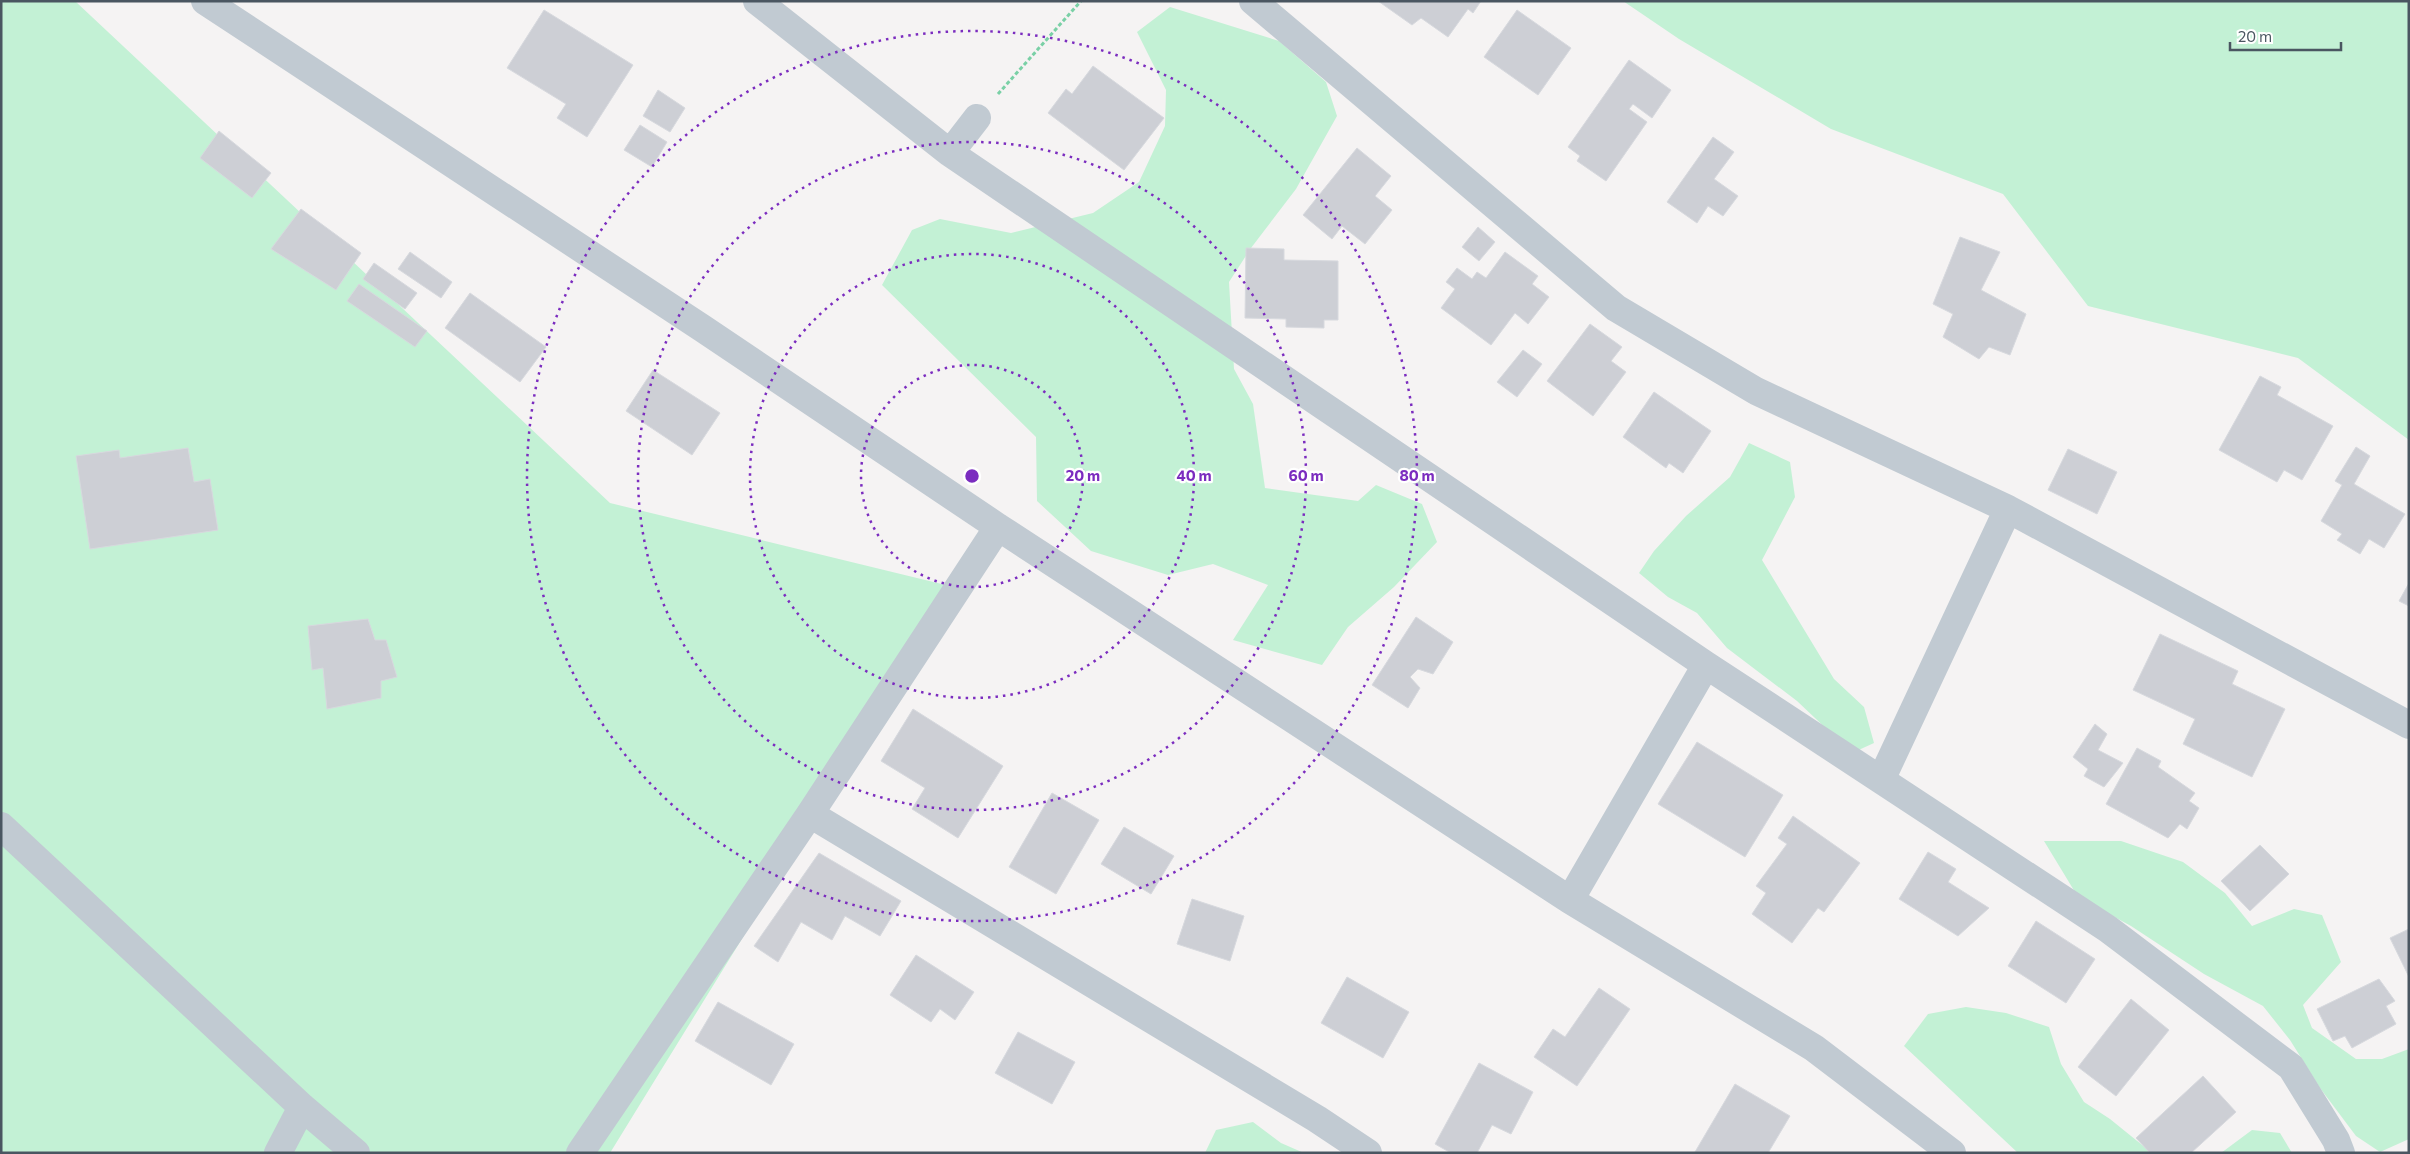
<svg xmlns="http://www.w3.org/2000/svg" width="2410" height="1154" viewBox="0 0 2410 1154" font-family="Commissioner,sans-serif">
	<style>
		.green { fill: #c3f1d5 }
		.building { fill: #cdcfd5; stroke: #d7d9de }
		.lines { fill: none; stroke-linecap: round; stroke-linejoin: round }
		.path { stroke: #7ad0a6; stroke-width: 3; stroke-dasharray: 4 2.5; stroke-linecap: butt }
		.minor { stroke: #c1cad2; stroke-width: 28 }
		.ring { fill: none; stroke: #7b2cbf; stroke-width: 2.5; stroke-dasharray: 2.5 5 }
		.centre { fill: #7b2cbf; stroke: #fff; stroke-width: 2.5 }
		.ring-label { font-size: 15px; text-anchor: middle; font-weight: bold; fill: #7b2cbf; stroke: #fff; stroke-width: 4.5; stroke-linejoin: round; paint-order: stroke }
	</style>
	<rect width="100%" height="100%" fill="#f5f3f3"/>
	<path class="green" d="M1 1H75L610 503 958 588 610 1153H1Z
		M1623 1H2409V440L2298 358 2088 306 2003 194 1831 129 1679 39Z
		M1170 7 1279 41 1326 82 1337 116 1296 189 1251 248 1229 282 1234 369 1253 404 1265 488 1358 501 1376 485 1422 504 1437 542 1394 587 1348 627 1322 665 1233 640 1268 585 1213 564 1168 575 1091 551 1037 501 1036 437 882 285 912 230 940 219 1011 233 1093 213 1139 182 1165 126 1166 90 1137 32Z
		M1749 443 1790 462 1795 497 1762 560 1834 679 1864 707 1874 743 1852 753 1797 701 1727 648 1697 613 1668 597 1639 573 1654 551 1686 516 1730 477Z
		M2044 841H2121L2183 862 2225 893 2252 926 2294 909 2322 915 2341 962 2303 1005 2312 1028 2356 1059H2382L2409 1049V1139L2380 1152 2356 1136 2320 1088 2290 1040 2263 1006 2204 974 2131 926 2078 897Z
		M1966 1007 2006 1013 2049 1027 2061 1064 2084 1102 2110 1119 2152 1153H2018L1904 1046 1928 1014Z
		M1253 1122 1281 1143 1304 1153H1205L1216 1130Z
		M2252 1130 2280 1133 2292 1153H2221Z"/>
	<path class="building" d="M1378 1H1481L1473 13 1468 9 1448 37 1421 18 1412 25Z
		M544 10 633 65 587 137 557 118 566 104 507 68Z
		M1517 10 1571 48 1538 95 1484 57Z
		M1629 60 1671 90 1652 118 1633 104 1629 109 1647 122 1606 181 1577 161 1580 156 1568 147Z
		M1093 66 1164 118 1124 170 1048 113 1066 89 1072 94Z
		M658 90 685 108 670 132 643 116Z
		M640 125 667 142 652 167 624 150Z
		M219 131 271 173 252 198 200 158Z
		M1713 137 1734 152 1714 179 1738 196 1723 216 1708 206 1697 223 1667 202Z
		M1357 148 1391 176 1375 196 1392 210 1365 244 1342 226 1332 239 1303 215Z
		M301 209 361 253 336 290 271 249Z
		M1478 227 1495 242 1479 261 1462 247Z
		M1960 237 2000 252 1981 290 2026 314 2010 355 1989 347 1979 359 1943 337 1953 314 1933 304Z
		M1246 248 1284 249V260L1338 261V320H1324V328L1286 327V319L1245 318Z
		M410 252 452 282 441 298 398 269Z
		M1505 252 1538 276 1532 284 1549 297 1528 324 1515 313 1491 345 1441 308 1455 289 1446 282 1457 268 1472 279 1477 272 1486 278Z
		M374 263 417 293 405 309 363 279Z
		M359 284 427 331 415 347 347 301Z
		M470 293 546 347 520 382 445 328Z
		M1590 324 1622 347 1611 361 1626 372 1593 416 1547 381Z
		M1523 350 1542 364 1517 397 1497 382Z
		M653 370 720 413 692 455 626 411Z
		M2260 376 2281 387 2277 395 2333 426 2302 480 2284 470 2277 482 2219 450Z
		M1654 392 1711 431 1683 473 1669 463 1666 468 1623 437Z
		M2356 447 2370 456 2354 484 2405 514 2384 548 2369 539 2360 554 2337 540 2342 534 2321 521 2342 485 2335 481Z
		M188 448 194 482 210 479 218 530 90 549 76 456 119 450 120 458Z
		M2068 449 2117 472 2097 514 2048 490Z
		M2409 583V606L2399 601Z
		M1416 617 1453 642 1433 674 1418 669 1410 677 1420 688 1408 708 1372 685Z
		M368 619 375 640H386L397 677 381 681V698L327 709 323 668 312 670 308 626Z
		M2160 634 2238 671 2232 684 2285 709 2252 777 2183 744 2195 719 2133 690Z
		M913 709 1003 766 958 838 912 809 925 788 881 761Z
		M2095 724 2107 734 2098 750 2123 763 2104 787 2084 776 2088 769 2073 757Z
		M1697 742 1783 795 1745 857 1658 804Z
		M2137 748 2161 761 2158 767 2195 793 2189 801 2199 808 2187 829 2180 824 2168 838 2106 804Z
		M1052 793 1099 820 1056 894 1009 867Z
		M1793 816 1860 863 1824 912 1818 908 1792 943 1752 914 1766 893 1756 886 1787 844 1778 838Z
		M1124 827 1174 856 1151 894 1101 864Z
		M2260 845 2289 874 2250 911 2221 881Z
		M1928 852 1956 869 1948 882 1989 908 1958 936 1899 899Z
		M819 853 901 901 880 936 845 916 832 940 801 922 778 962 754 946Z
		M1192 899 1244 916 1230 961 1177 944Z
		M2036 921 2095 959 2066 1003 2008 966Z
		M2409 929V977L2390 938Z
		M916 955 974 992 955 1020 940 1009 931 1022 890 995Z
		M1347 977 1409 1012 1383 1058 1321 1023Z
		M2379 979 2395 1001 2386 1006 2396 1024 2352 1048 2345 1036 2333 1041 2317 1009Z
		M1599 988 1630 1009 1577 1086 1534 1057 1553 1029 1565 1037Z
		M2131 999 2169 1030 2116 1096 2078 1067Z
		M718 1002 794 1044 771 1085 695 1041Z
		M1018 1032 1075 1062 1052 1104 995 1073Z
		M1479 1063 1533 1092 1511 1134 1492 1125 1477 1153H1451L1435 1144Z
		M2203 1076 2236 1112 2191 1153H2150L2136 1138Z
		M1735 1084 1790 1116 1768 1153 1695 1152Z"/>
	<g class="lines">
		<path class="path" d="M998 94 1081 1"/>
		<path class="minor" d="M205 1 702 328 998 527 1570 900 1814 1048 1952 1153
			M757 1 950 153 1706 665 2108 929 2291 1067 2336 1140 2341 1153
			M1253 1 1616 308 1756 391 2008 509 2409 725
			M950 153 977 118
			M1881 780 2008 509
			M810 814 1317 1119 1368 1153
			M1 826 302 1107 356 1153
			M1570 900 1706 665
			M278 1153 302 1107
			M580 1153 810 814 998 527"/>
	</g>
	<g class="ring">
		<circle cx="972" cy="476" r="111"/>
		<circle cx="972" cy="476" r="222"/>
		<circle cx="972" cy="476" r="334"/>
		<circle cx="972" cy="476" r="445"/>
	</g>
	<circle cx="972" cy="476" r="8" class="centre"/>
	<g class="ring-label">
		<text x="1083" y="481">20 m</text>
		<text x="1194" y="481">40 m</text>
		<text x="1306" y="481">60 m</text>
		<text x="1417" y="481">80 m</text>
	</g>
	<rect width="2410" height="1154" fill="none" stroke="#4a5661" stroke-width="5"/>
	<path d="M2230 42v8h111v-8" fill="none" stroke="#4a5661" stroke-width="2.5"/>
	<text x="2238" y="42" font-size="15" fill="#4a5661" stroke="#ffffff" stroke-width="4" paint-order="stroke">20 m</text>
</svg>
